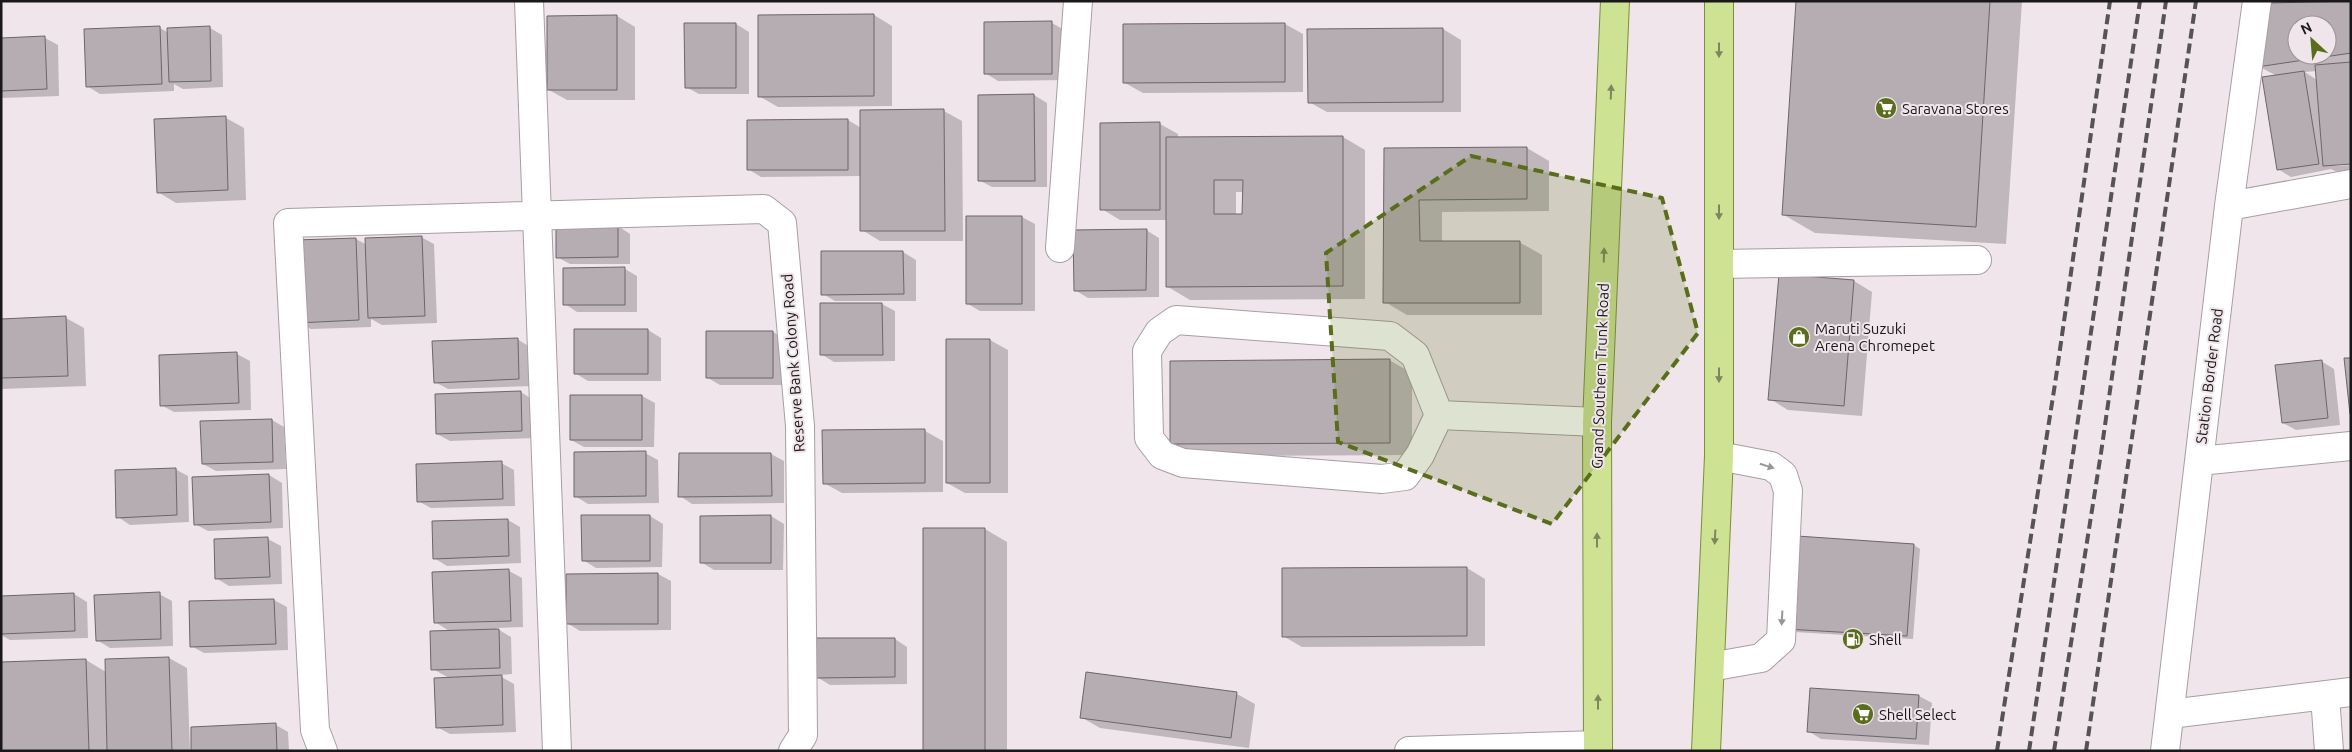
<svg xmlns="http://www.w3.org/2000/svg" width="2352" height="752" viewBox="0 0 2352 752" font-family="Ubuntu,sans-serif">
	<style>
		.shadow { fill: #0003; fill-rule: evenodd }
		.building { fill: #b6adb2; stroke: #6d656a; fill-rule: evenodd }
		.lines { fill: none; stroke-linecap: round; stroke-linejoin: round }
		.minor-casing { stroke: #a79ea3; stroke-width: 30 }
		.major-casing { stroke: #7b8f3a; stroke-width: 30 }
		.minor { stroke: #fff; stroke-width: 28 }
		.major { stroke: #cee294; stroke-width: 28 }
		.rail { stroke: #575254; stroke-width: 4; stroke-dasharray: 10 5; stroke-linecap: butt }
		.oneway { fill: #7d875d }
		.oneway2 { fill: #989798 }
		.marked { fill: #596d1b; fill-opacity: 0.2; stroke: #596d1b; stroke-width: 4; stroke-dasharray: 10 6; stroke-linejoin: round }
		.labels { text-anchor: middle; dominant-baseline: central; stroke-width: 4; stroke-linejoin: round; paint-order: stroke }
		.poi-label { font-size: 15px; fill: #1b1819; stroke: #efe5ea; text-anchor: start }
		.street-label { font-size: 15px; fill: #1b1819; stroke: #efe5ea }
	</style>
	<rect width="100%" height="100%" fill="#efe5ea"/>
	<path class="shadow" d="M1797 1H2022L2006 244 1815 233 1784 215Z
		M2294 1H2351V162L2335 164V166L2351 165V171L2337 172 2331 169 2291 177 2278 169 2277 76 2258 66 2297 3ZM2297 25H2327V55H2297ZM2317 71V80L2305 72Z
		M874 15 892 26V106L778 107 759 96Z
		M617 16 635 27V100H567L549 90Z
		M1052 23 1064 30 1065 80 998 81 985 73Z
		M736 24 749 32V94H699L686 87Z
		M1285 24 1303 34V92L1143 93 1125 83V25Z
		M160 28 169 33 210 28 222 35 223 87 183 89 174 84V91L100 94 87 86Z
		M1443 29 1461 40V112H1327L1309 102Z
		M45 38 58 45 59 96 1 98V39Z
		M1034 95 1047 103V187H992L979 180V96Z
		M944 111 962 121 963 241H880L862 230 861 176 761 177 748 169 848 120 861 128Z
		M226 118 244 128 246 200 176 203 158 192Z
		M1102 124H1160L1178 134V138L1343 137 1365 150V299L1190 300 1168 287 1167 220H1120L1102 209ZM1236 192H1244V215H1236Z
		M1527 148 1549 161V211L1442 212V243L1519 242 1542 255V315H1407L1385 302V149Z
		M1022 217 1035 224V311H980L968 304Z
		M618 226 630 234V264H570L557 257Z
		M1146 230 1159 238V297L1088 298 1075 290Z
		M421 237 434 244 437 323 382 325 371 319V327L311 329 298 322 356 239 367 245Z
		M903 252 916 260V301H835L823 294 822 253Z
		M625 269 637 276V312H577L565 304Z
		M1781 275 1854 281 1872 292 1862 416 1788 410 1770 399Z
		M821 304H882L895 311V361L834 362 821 354Z
		M66 318 84 328 86 386 1 389V320Z
		M648 330 661 338V381H588L575 373Z
		M773 332 786 339V385H720L708 378 707 333Z
		M517 339 530 347 531 386 448 389 435 382Z
		M990 340 1008 350V493H965L947 483Z
		M237 354 250 361 251 410 174 412 161 405Z
		M1389 360 1412 373V455L1194 456 1171 443Z
		M2321 361 2334 369 2340 425 2296 430 2283 423Z
		M521 392 533 400 534 438 450 441 437 434Z
		M642 396 655 403 654 447H584L571 440Z
		M272 420 284 427 286 469 216 471 203 464Z
		M925 431 943 441V492L842 493 824 483Z
		M645 453 658 460 659 503 588 504 575 496Z
		M771 454 784 461V503L692 504 680 496V455Z
		M501 463 514 470 515 506 431 508 418 501Z
		M175 469 188 476 189 522 130 525 118 517Z
		M269 475 282 483 283 528 208 531 195 524 194 478Z
		M650 516 663 524 662 567 596 568 583 560Z
		M771 516 784 524 783 570H714L701 562Z
		M508 520 520 527 521 563 447 566 434 558Z
		M985 529 1007 542V751H925Z
		M1798 537 1914 545 1920 549 1913 639 1794 632Z
		M268 539 281 546 282 584 229 586 216 578Z
		M1467 568 1485 579V646L1302 647 1283 636Z
		M509 571 522 578 523 627 496 628 511 637 512 674 498 675 514 684 516 732 450 734 437 727 449 678 433 669 451 632 435 622Z
		M658 574 671 581V630L580 631 567 623Z
		M74 594 87 602 88 638 10 640 1 635V597Z
		M159 594 172 601 173 646 110 648 97 640Z
		M274 600 287 607 288 650 204 653 191 646Z
		M895 639 907 647V684L830 685 817 677Z
		M169 658 187 668 190 751H109V749L106 751H1L86 660 106 672V660Z
		M1811 689 1919 696 1932 703 1929 745 1821 739 1808 731Z
		M1237 694 1255 704 1249 748 1100 728 1081 717Z
		M276 725 288 732 289 751H193Z"/>
	<path class="building" d="M1796 1H1990L1976 227 1782 215Z
		M2351 1V53L2257 67 2269 3ZM2297 25H2327V55H2297Z
		M874 14V96L758 97V15Z
		M617 15V90H547V16Z
		M1052 21V74H984V22Z
		M684 23H736V88H685Z
		M1285 23V82L1123 83V24Z
		M160 26 162 84 86 87 84 29Z
		M210 26 211 81 169 82 167 28Z
		M1443 28V102L1308 103 1307 29Z
		M45 36 47 89 1 91V38Z
		M2351 62V164L2323 166 2315 65Z
		M2304 71 2319 164 2277 170 2262 77Z
		M1034 94 1035 181H978V95Z
		M944 109 945 231H860V110Z
		M226 116 228 190 157 193 154 119Z
		M848 119V170H747V120Z
		M1160 122V210H1100V123Z
		M1343 136V286L1166 287V137ZM1214 180H1243L1242 214H1214Z
		M1527 147V199L1419 200 1420 241H1520V303H1383L1384 148Z
		M966 216H1022V304H966Z
		M556 225H618V257L556 258Z
		M1147 229 1146 290 1074 291 1073 230Z
		M422 236 425 316 368 318 365 238Z
		M356 238 359 320 297 323 295 240Z
		M821 251H903L904 294 821 295Z
		M625 267V305H563V268Z
		M1779 274 1854 280 1844 406 1768 400Z
		M820 303H882L883 355H820Z
		M66 316 68 376 1 378V319Z
		M574 329H648V374H574Z
		M706 331H773V378H706Z
		M518 338 519 379 434 383 432 341Z
		M946 339H990V483H946Z
		M237 352 239 403 160 406 159 355Z
		M2344 358H2351V414H2350Z
		M1390 359V443L1170 444V361Z
		M2322 360 2328 418 2282 423 2275 365Z
		M521 391 522 431 436 434 435 394Z
		M570 395H642V440H570Z
		M272 419 273 462 202 464 200 421Z
		M925 429V483L823 484 822 430Z
		M646 451V496L574 497V452Z
		M679 453H771L772 496 678 497Z
		M502 461 503 499 417 502 416 464Z
		M176 468 177 515 116 518 115 470Z
		M269 474 271 522 194 525 192 477Z
		M581 515H650V561H582Z
		M771 515V563H700V516Z
		M508 519 509 556 433 559 432 521Z
		M923 528H985V751H923Z
		M1797 536 1914 544 1907 636 1786 629Z
		M268 537 270 577 215 579 214 539Z
		M1467 567V636L1282 637V568Z
		M509 569 511 621 434 623 432 572Z
		M658 573V624H566V574Z
		M160 592 161 639 96 641 94 595Z
		M74 593 75 631 1 634V596Z
		M274 599 276 644 190 647 189 601Z
		M499 629 500 668 431 670 430 631Z
		M816 638H895V677L816 678Z
		M169 657 172 751H107L105 659Z
		M86 659 89 751H1V662Z
		M1086 672 1237 692 1231 738 1080 718Z
		M502 675 503 725 436 728 434 678Z
		M1810 688 1919 695 1916 739 1807 732Z
		M276 723 277 751H191V727Z"/>
	<g class="lines">
		<g class="minor-casing">
			<path id="minor" d="M529 1 557 751
				M2229 206 2351 184
				M1060 248 1078 1
				M1719 264 1977 260
				M1439 415 1420 455 1405 476 1382 479 1183 463 1162 455 1149 438 1147 351 1159 332 1176 320 1390 336 1415 355 1439 415 1597 422
				M2199 461 2351 446
				M1710 667 1761 658 1781 640 1788 491 1783 475 1771 466 1719 456
				M2325 696 2329 751
				M2170 714 2351 692
				M323 751 315 730 288 223 764 209 782 223 800 426 803 735 793 751
				M1409 751 1598 745
				M2165 751 2229 206 2257 1"/>
		</g>
		<g class="major-casing">
			<path id="major" d="M1598 751 1597 422 1615 1
				M1706 751 1719 456V1"/>
		</g>
		<use href="#minor" class="minor"/>
		<use href="#major" class="major"/>
		<path class="rail" d="M1997 751 2055 384 2110 1
			M2029 751 2140 1
			M2054 751 2101 453 2166 1
			M2086 751 2196 1"/>
	</g>
	<defs><path id="oneway-solid" d="M-6-.8H1V-3.2L6.5 0L1 3.2V.8H-6Z" transform="scale(1.25)"/></defs>
	<g class="oneway">
		<use href="#oneway-solid" transform="translate(1719 50) rotate(90)"/>
		<use href="#oneway-solid" transform="translate(1611 92) rotate(-88)"/>
		<use href="#oneway-solid" transform="translate(1719 212) rotate(90)"/>
		<use href="#oneway-solid" transform="translate(1604 255) rotate(-88)"/>
		<use href="#oneway-solid" transform="translate(1719 375) rotate(90)"/>
		<use href="#oneway-solid" transform="translate(1715 537) rotate(93)"/>
		<use href="#oneway-solid" transform="translate(1597 540) rotate(-90)"/>
		<use href="#oneway-solid" transform="translate(1598 702) rotate(-90)"/>
	</g>
	<g class="oneway2">
		<use href="#oneway-solid" transform="translate(1767 466) rotate(18)"/>
		<use href="#oneway-solid" transform="translate(1782 618) rotate(93)"/>
	</g>
	<path class="marked" d="M1471 156 1662 198 1698 333 1552 524 1338 442 1326 253Z"/>
	<defs>
		<g id="supermarket-disc" transform="scale(1.125)"><circle r="9.5" fill="#596d1b" stroke="#efe5ea"/><path d="M-6-5.5h2.5l.6 2H6L4.5 2H-2.5L-4.4-4H-6ZM-1.5 3.2a1.3 1.3 0 1 0 .1 0ZM3 3.2a1.3 1.3 0 1 0 .1 0Z" fill="#fff"/></g>
		<g id="shop-disc" transform="scale(1.125)"><circle r="9.5" fill="#596d1b" stroke="#efe5ea"/><path d="M-5-2.5h2.3a2.7 3.5 0 0 1 5.4 0H5L5.5 6h-11ZM-1.5-2.5h3a1.5 2.3 0 0 0-3 0Z" fill="#fff"/></g>
		<g id="fuel-disc" transform="scale(1.125)"><circle r="9.5" fill="#596d1b" stroke="#efe5ea"/><path d="M-5.5-6h7V0h2V4h1.3V-2.5L3-4.5l.8-.8L6-3V5H2.5V1h-1V6h-7ZM-4.2-4.7v3.2H.2V-4.7Z" fill="#fff"/></g>
	</defs>
	<g fill-rule="evenodd">
		<use href="#supermarket-disc" x="1886" y="108"/>
		<use href="#shop-disc" x="1799" y="337"/>
		<use href="#fuel-disc" x="1853" y="639"/>
		<use href="#supermarket-disc" x="1863" y="714"/>
	</g>
	<g class="labels">
		<g class="poi-label">
			<text x="1902" y="108">Saravana Stores</text>
			<text x="1815" y="328">Maruti Suzuki<tspan x="1815" dy="17">Arena Chromepet</tspan></text>
			<text x="1869" y="639">Shell</text>
			<text x="1879" y="714">Shell Select</text>
		</g>
		<g class="street-label">
			<text transform="translate(793 363) rotate(-94)">Reserve Bank Colony Road</text>
			<text transform="translate(1600 376) rotate(-88)">Grand Southern Trunk Road</text>
			<text transform="translate(2209 376) rotate(-83)">Station Border Road</text>
		</g>
	</g>
	<rect width="2352" height="752" fill="none" stroke="#1b1819" stroke-width="5"/>
	<g transform="translate(2312 40) rotate(334)"><circle r="24" fill="#efe5ea" stroke="#9a9396"/>
	<path d="M0-4L9 19L0 12L-9 19Z" fill="#596d1b"/>
	<text y="-8" font-size="14" font-weight="bold" text-anchor="middle" fill="#1b1819">N</text>
	</g>
</svg>
